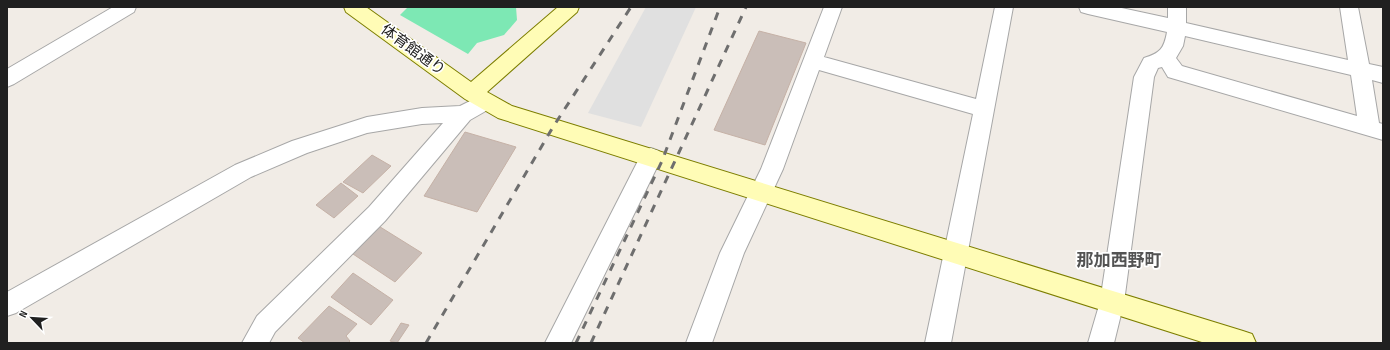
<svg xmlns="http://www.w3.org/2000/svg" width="1390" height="350" viewBox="0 0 1390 350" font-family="'Sofia Sans Condensed','Noto Sans JP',sans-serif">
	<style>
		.pitch { fill: #7de8b4 }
		.parking { fill: #e0e0e0 }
		.building { fill: #cabeb8; stroke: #c5b1a6 }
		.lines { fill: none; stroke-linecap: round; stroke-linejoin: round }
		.street-casing { stroke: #a7a7a7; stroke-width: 2 }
		.secondary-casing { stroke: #7d7e00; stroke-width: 2 }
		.street { fill: #fff; fill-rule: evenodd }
		.secondary { fill: #fffcb6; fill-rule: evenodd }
		.rail { stroke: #6e6e6e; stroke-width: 3; stroke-dasharray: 8 8; stroke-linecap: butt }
		.labels { text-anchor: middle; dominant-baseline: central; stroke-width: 3.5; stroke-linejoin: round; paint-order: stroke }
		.street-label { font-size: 15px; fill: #202020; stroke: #fff }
		.quarter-label { font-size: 17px; font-weight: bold; fill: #535353; stroke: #fff }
	</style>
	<rect width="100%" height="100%" fill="#f1ece6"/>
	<path class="pitch" d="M408 7H516L517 20 504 35 477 43 468 54 400 15Z"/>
	<path class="parking" d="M646 7H696L641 127 588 113Z"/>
	<path class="building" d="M759 31 806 43 765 145 714 130Z
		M465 132 516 147 477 212 424 196Z
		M372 155 391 166 363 193 343 182Z
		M341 183 358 196 334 218 316 205Z
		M377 225 422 253 395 282 350 252Z
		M353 273 393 300 371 325 331 297Z
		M329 306 357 324 346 336 350 341 348 343H305L298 338Z
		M401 323 409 325 397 343 390 341Z"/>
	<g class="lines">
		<g class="street-casing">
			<path id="street" d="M113 7H136L134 12 14 84 7 87V69Z
				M824 7H842L824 57 976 99 995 7H1013L951 343H925L973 114 819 70 783 169 744 253 712 343H686L720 253 761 169Z
				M1079 7H1117L1168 18V7H1186V23L1348 60 1340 7H1358L1369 64 1383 67V83L1372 80 1379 123 1383 124V140L1168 77 1162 67 1158 68 1154 77 1124 302 1114 343H1088L1100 302 1134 77 1144 58C1160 53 1164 49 1167 32L1088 14 1081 12ZM1185 36 1351 75 1357 116 1182 66 1176 58 1183 46Z
				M484 94 491 96 494 102 491 108 470 120 385 221 275 332 269 343H242L257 316 369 207 443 123 422 124 367 133 307 153 251 177 16 313 7 316V292L235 165 292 141 367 117 422 108 460 106Z
				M651 148 659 151 662 157 571 343H545L643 151Z"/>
		</g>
		<g class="secondary-casing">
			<path id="secondary" d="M344 7H366L471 82 558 7H579L577 12 487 92 512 106 1243 331 1252 334 1256 343H1205L498 118 465 99 346 12Z"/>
		</g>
		<use href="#street" class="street"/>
		<use href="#secondary" class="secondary"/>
		<path class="rail" d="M426 343 553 127 631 7
			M576 343 662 161 720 7
			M591 343 746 7"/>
	</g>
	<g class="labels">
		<g class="street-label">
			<text transform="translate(413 50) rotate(36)">体育館通り</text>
		</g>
		<g class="quarter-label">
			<text x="1119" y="261">那加西野町</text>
		</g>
	</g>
	<rect width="1390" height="350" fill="none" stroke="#202020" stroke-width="16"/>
	<g transform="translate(32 318) rotate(295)" stroke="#ffffff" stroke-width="3" paint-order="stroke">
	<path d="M0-3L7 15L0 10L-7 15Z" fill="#202020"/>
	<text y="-6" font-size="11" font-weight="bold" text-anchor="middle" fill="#202020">N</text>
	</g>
</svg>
